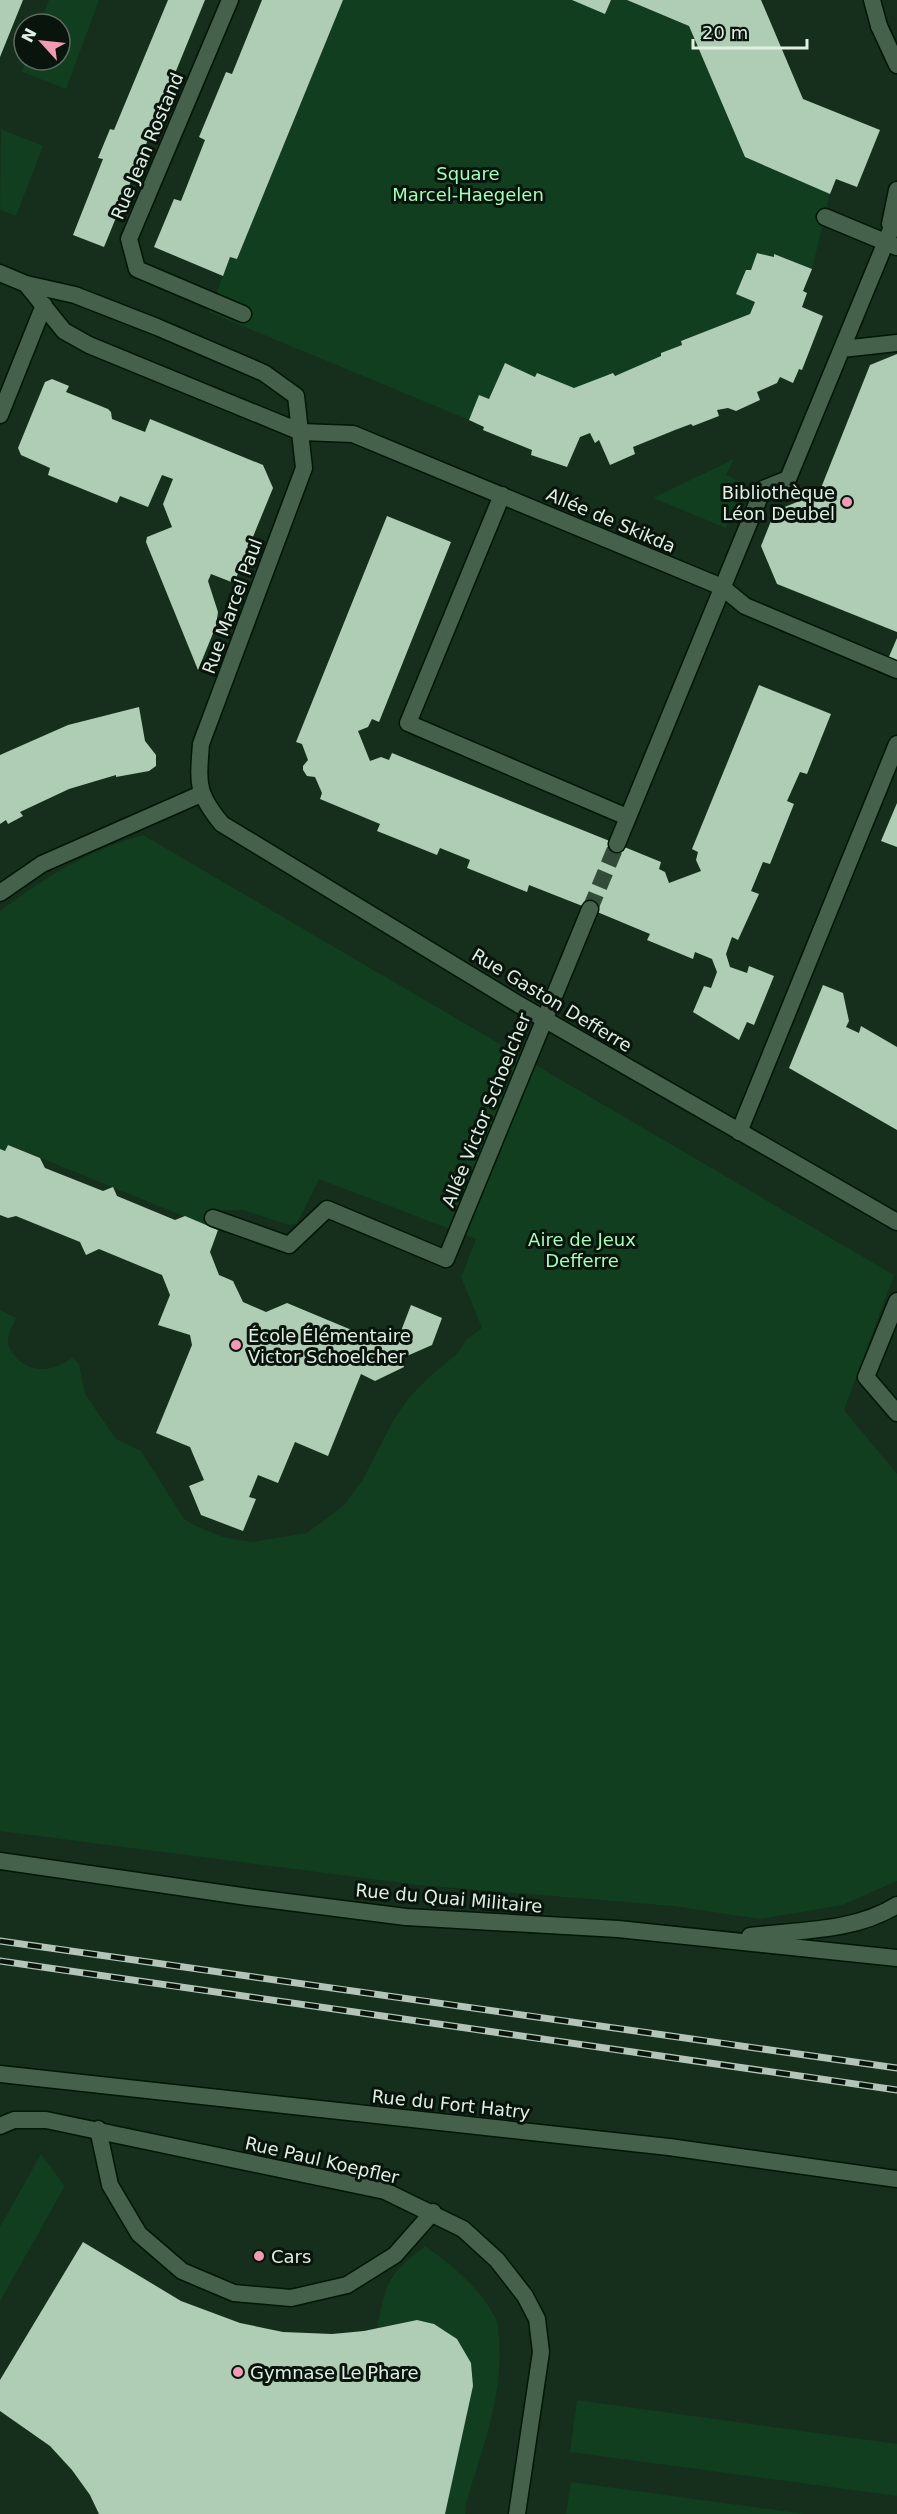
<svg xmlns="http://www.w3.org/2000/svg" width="897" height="2514" viewBox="0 0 897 2514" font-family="'DejaVu Sans',sans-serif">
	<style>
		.green { fill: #103e1f }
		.building { fill: #afcdb5 }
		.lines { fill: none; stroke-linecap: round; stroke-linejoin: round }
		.pedestrian-tunnel { stroke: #334c3a; stroke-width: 16; stroke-dasharray: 16 8; stroke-linecap: butt }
		.service-casing { stroke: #001606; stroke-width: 19 }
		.pedestrian-casing { stroke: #001606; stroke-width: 19 }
		.minor-casing { stroke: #001606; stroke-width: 19 }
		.tertiary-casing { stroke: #001606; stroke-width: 19 }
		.service { stroke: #45604b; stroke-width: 16 }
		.pedestrian { stroke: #45604b; stroke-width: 16 }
		.minor { stroke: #45604b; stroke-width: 16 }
		.tertiary { stroke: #45604b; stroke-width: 16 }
		.rail-casing { stroke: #b3c5b7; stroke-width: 7 }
		.rail { stroke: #09140c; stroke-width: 4.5; stroke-dasharray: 14; stroke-linecap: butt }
		.poi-dot { fill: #f19ab3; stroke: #09140c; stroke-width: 2 }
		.labels { text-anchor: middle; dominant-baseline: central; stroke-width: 6; stroke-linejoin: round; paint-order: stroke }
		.street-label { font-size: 18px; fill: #dfefe2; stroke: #09140c }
		.park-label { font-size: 18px; fill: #a4fcb9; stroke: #09140c }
		.poi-label { font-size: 18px; fill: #dfefe2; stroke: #09140c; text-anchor: start }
	</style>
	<rect width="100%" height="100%" fill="#152f1c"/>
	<path class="green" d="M49 0H99L66 89 22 72 26 60H60V24H40Z
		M343 0H572L605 14 611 0H626L689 26 745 157 830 194 812 269 775 254 774 257 757 253 751 270 746 271 755 302 750 314 681 341 682 345 661 353V356L615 376 613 373 574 388 535 377 505 363 489 399 479 395 469 420 209 312 230 257 237 259Z
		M1 129 43 146 16 216 0 210Z
		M734 459 726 475 746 485 726 528 653 498Z
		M143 835 894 1275 844 1410 897 1474V1881L842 1905 760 1919 673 1906 419 1885 0 1831V1310L16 1318C13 1325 8 1333 8 1341 8 1348 12 1352 16 1357 32 1375 55 1371 72 1357L79 1364 85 1394 116 1439 141 1451 184 1519 196 1526 226 1538 252 1542 307 1533 343 1506 362 1481 394 1419 408 1399 429 1377 458 1353 466 1340 482 1328 461 1277 476 1239 319 1179 297 1223 289 1225 243 1210H216L210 1227 9 1145 5 1151 0 1149V911C43 879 90 849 143 835Z
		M41 2154 65 2186 0 2301V2227Z
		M425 2246C452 2265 480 2288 495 2317 499 2323 498 2332 499 2339 504 2396 481 2451 466 2504L465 2514H445L473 2386 471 2363 434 2324 417 2320 377 2328C387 2281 386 2277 425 2246Z
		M577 2400 897 2444V2496L570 2452Z
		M571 2482 805 2514H566Z"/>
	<path class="building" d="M0 0H23L0 57Z
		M168 0H205L104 247 73 235 103 159 98 158 110 129 114 130Z
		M262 0H343L237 259 230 257 223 276 154 247 174 199 181 201 205 140 199 137 226 72 232 74Z
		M572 0H611L605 14Z
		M627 0H761L803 99 880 130 857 187 836 179 830 194 745 157 689 26Z
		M757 253 774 257V254L812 269 803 291 807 293 802 307 823 316 802 370 799 369 793 383 780 377 777 383 757 392 760 400 736 411 728 408 717 410 719 416 693 426 691 424 675 430 633 447 635 454 610 465 599 440 595 443 590 433 580 437 567 467 531 455 532 450 483 430 484 427 469 420 479 395 489 399 505 363 535 377 537 373 574 388 613 373 615 376 661 356V353L682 345 681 341 750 314 755 302 736 294 746 270H751Z
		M897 354V632L777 584 761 546 775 511 819 493 870 365Z
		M52 379 69 386 66 392 108 409 111 412 112 419 145 432 150 419 263 465 273 488 234 583 211 574 208 581 218 612 216 626 198 670 146 542 147 537 172 527 163 504 173 479 162 475 148 507 120 496 117 503 48 475 50 468 21 455 18 448 45 382Z
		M387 516 451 542 379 722 372 719 368 727 358 731 370 761 381 757 389 760 392 753 617 844 661 862 659 869 665 872 669 883 701 871 696 860 698 852 692 849 759 685 831 714 807 774 800 772 787 801 794 804 770 864 763 862 751 891 759 894 738 940 732 937 726 954 730 967 747 973 749 966 774 976 754 1025 747 1022 739 1040 693 1012 704 986 711 988 717 972 712 959 695 952 693 959 647 940 650 934 590 909 529 885 527 892 467 868 470 860 440 848 437 855 377 831 380 824 320 799 322 793 315 777 307 776 303 770V766L308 760 302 744 296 742Z
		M897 638V663L888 659Z
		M139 707 145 741 156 755V766L149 771 116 777V775L69 789 20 812 23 816 8 824 6 820 0 824V755L68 725Z
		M897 803V847L881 841Z
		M823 985 843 993 849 1021 846 1027 859 1033 861 1026 897 1047V1130L789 1068Z
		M8 1145 40 1158 45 1168 103 1191 113 1187 117 1196 175 1220 185 1216 218 1230 210 1252 219 1275 233 1281 243 1302 266 1312 287 1303 378 1341 401 1331 411 1305 442 1318 432 1345 400 1359 404 1367 375 1381 361 1374 328 1456 295 1442 278 1483 258 1475 249 1497 256 1499 243 1531 201 1515 189 1486 204 1480 190 1447 156 1433 192 1345 190 1335 158 1325 170 1295 162 1275 99 1249 86 1255 80 1242 16 1216 8 1218 0 1215V1149L5 1151Z
		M83 2242 181 2301 240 2323 283 2332 332 2334 364 2331 417 2320 434 2324 457 2339 471 2363 473 2386 445 2514H99L90 2495 72 2470 50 2446 0 2411V2380Z"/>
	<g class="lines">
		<path class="pedestrian-tunnel" d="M590 909 617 844"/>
		<g class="service-casing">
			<path id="service" d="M230 0 129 239 137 269 243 314
				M897 1301 866 1377 897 1413
				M98 2129 110 2185 139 2234 182 2271 234 2293 291 2298 347 2285 395 2255 433 2212"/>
		</g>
		<g class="pedestrian-casing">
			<path id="pedestrian" d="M879 26 897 65
				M825 217 897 247
				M890 224 897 190
				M842 349 897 343
				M301 432 353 434 722 587 745 606 897 670
				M502 495 408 723 627 817
				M617 844 763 489 788 479 897 215
				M0 893 42 864 201 794
				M739 1132 897 744
				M213 1218 289 1245 327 1209 446 1259 590 909"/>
		</g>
		<g class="minor-casing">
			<path id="minor" d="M872 0 879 26
				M0 273 26 284 75 295 157 327 264 373 296 396 304 468 201 744C198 783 196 793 222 824L518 1004 897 1222
				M26 284 64 331 89 345 301 432
				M0 415 44 305
				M0 2074 669 2147 897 2179
				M0 2126 14 2120H46L385 2191 463 2229 497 2260 525 2296 537 2319 541 2352 517 2514"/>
		</g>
		<g class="tertiary-casing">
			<path id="tertiary" d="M0 1861 248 1897 406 1917 618 1929 897 1958
				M750 1936C797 1930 855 1932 897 1905"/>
		</g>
		<use href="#service" class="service"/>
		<use href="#pedestrian" class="pedestrian"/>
		<use href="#minor" class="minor"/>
		<use href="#tertiary" class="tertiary"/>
		<g class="rail-casing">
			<path id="rail" d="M0 1941 897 2068
				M0 1961 897 2090"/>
		</g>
		<use href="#rail" class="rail"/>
	</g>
	<g class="poi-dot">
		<circle cx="847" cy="502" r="6"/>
		<circle cx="236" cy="1345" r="6"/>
		<circle cx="259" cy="2256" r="6"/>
		<circle cx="238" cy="2372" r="6"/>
	</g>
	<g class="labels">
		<g class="street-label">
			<text transform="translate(147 146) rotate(-67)">Rue Jean Rostand</text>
			<text transform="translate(611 520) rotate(23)">Allée de Skikda</text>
			<text transform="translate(232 606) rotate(-70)">Rue Marcel Paul</text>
			<text transform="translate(552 1000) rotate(31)">Rue Gaston Defferre</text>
			<text transform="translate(486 1110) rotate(-68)">Allée Victor Schoelcher</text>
			<text transform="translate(449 1898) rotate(5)">Rue du Quai Militaire</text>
			<text transform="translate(451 2104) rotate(6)">Rue du Fort Hatry</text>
			<text transform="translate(322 2160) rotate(13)">Rue Paul Koepfler</text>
		</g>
		<g class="park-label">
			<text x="468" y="173">Square<tspan x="468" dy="21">Marcel-Haegelen</tspan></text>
			<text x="582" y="1239">Aire de Jeux<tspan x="582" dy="21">Defferre</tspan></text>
		</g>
		<g class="poi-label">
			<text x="835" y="492" text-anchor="end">Bibliothèque<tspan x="835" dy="21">Léon Deubel</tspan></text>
			<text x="248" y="1335">École Élémentaire<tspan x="248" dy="21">Victor Schoelcher</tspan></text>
			<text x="271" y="2256">Cars</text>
			<text x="250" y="2372">Gymnase Le Phare</text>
		</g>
	</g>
	<g transform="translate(42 42) rotate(297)"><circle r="28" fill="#09140c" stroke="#5f6c62" stroke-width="1.5"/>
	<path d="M0-4.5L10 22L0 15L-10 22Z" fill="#f19ab3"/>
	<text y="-9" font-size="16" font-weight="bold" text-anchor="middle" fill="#dfefe2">N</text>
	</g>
	<path d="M693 39v9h114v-9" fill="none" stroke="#dfefe2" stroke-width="3"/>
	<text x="702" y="39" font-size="18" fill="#dfefe2" stroke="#09140c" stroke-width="4.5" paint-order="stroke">20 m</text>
</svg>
